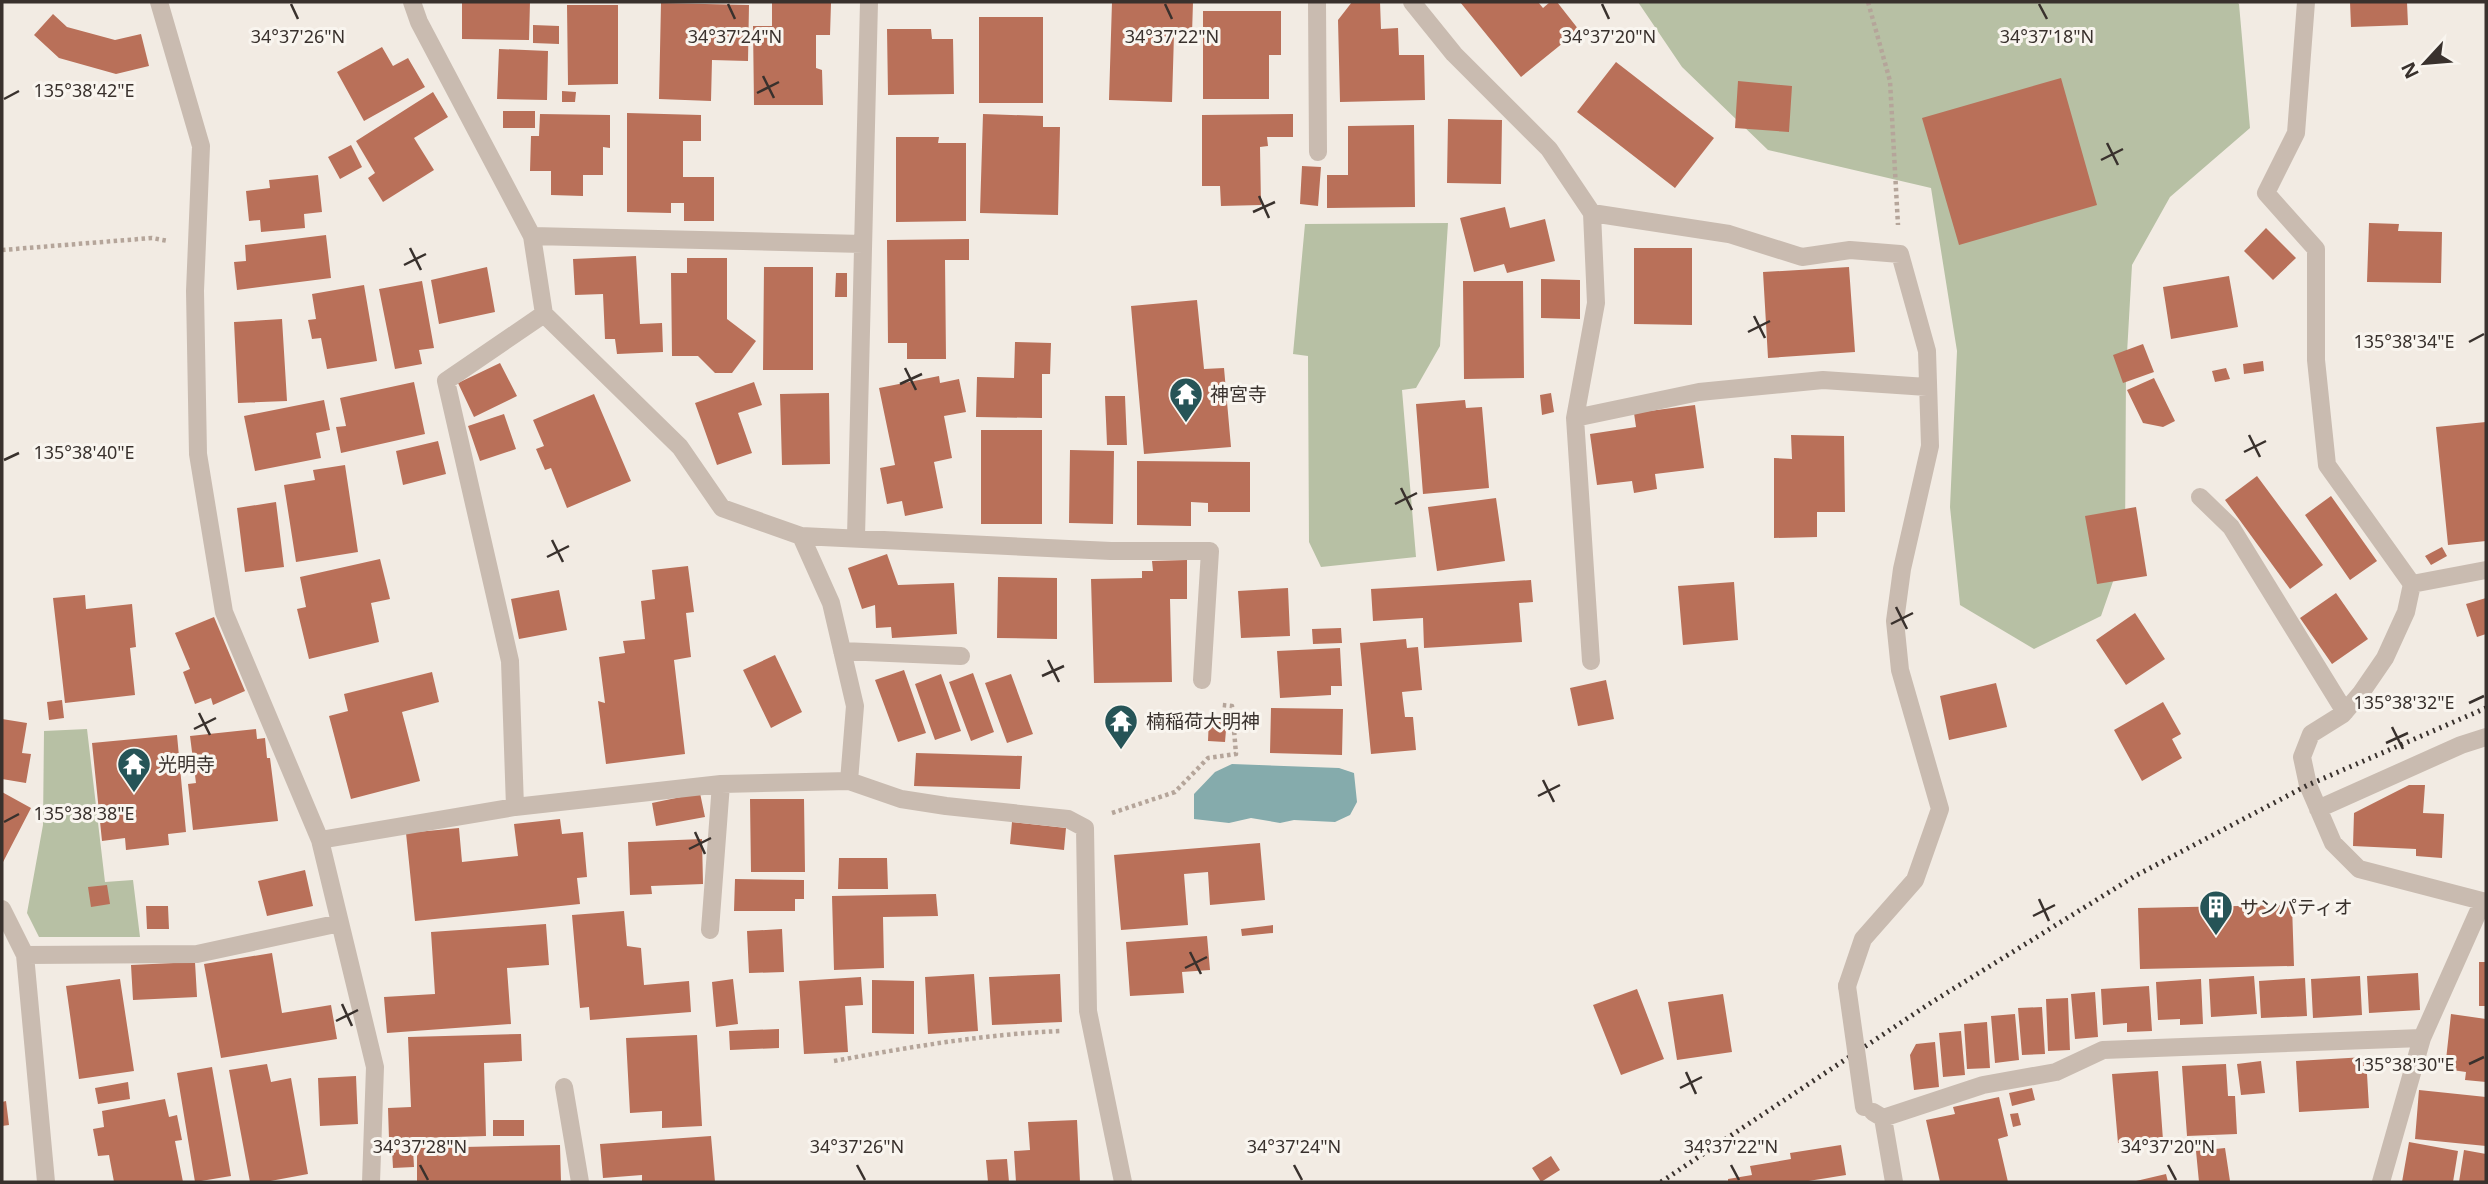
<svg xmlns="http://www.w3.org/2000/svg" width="2488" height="1184" viewBox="0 0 2488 1184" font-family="'Noto Sans','Noto Sans JP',sans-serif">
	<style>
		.green { fill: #b7c0a4 }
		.water { fill: #85abac }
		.building { fill: #b97059 }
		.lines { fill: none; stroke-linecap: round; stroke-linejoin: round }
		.path { stroke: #b5a59a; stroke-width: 4.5; stroke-dasharray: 3.5 3.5; stroke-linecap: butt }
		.minor { stroke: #c9bbb0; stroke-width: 18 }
		.rail { stroke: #39312d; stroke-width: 5; stroke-dasharray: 2 5; stroke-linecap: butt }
		.minor-bridge { stroke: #c9bbb0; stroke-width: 18 }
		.ticks { fill: none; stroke: #39312d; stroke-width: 2.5 }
		.labels { text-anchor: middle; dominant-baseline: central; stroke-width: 6; stroke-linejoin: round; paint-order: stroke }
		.poi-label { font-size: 19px; fill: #39312d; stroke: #f9f5ef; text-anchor: start }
		.ticks-label { font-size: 18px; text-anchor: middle; fill: #39312d; stroke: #f9f5ef; stroke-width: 6; stroke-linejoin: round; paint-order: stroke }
	</style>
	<rect width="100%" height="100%" fill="#f2ebe3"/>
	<path class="green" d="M1638 2H2237L2239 4 2250 128 2170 197 2132 265 2126 371 2125 547 2101 616 2034 649 1960 605 1950 507 1957 351 1931 188 1768 150 1682 67Z
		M1448 223 1440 346 1416 388 1402 390 1416 557 1321 567 1309 542 1308 356 1293 354 1305 224Z
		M87 729 105 882 133 880 140 937H39L27 913 43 825 44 731Z"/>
	<path class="water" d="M1232 764 1339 768 1354 773 1357 802 1350 815 1335 822 1294 820 1280 823 1251 818 1229 823 1194 819V794L1215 772Z"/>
	<path class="building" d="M462 2H530L529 40 462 39Z
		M1112 2H1193L1192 34H1174L1172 102 1109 100Z
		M1352 2H1380L1381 29 1398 28 1399 55H1424L1425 100 1340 102 1338 20Z
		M1460 2H1538L1543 8 1550 2H1557L1579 30 1521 77Z
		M2350 2H2407L2408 25 2351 27Z
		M661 3 749 5 748 61 712 60 711 101 659 99Z
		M772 3H831L830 35H816V68L822 70 823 105H754L753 26H772Z
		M567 5H618V84L568 85Z
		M1203 11H1281V55H1269V99H1203Z
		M53 14 67 27 115 40 141 34 149 66 116 74 59 58 34 35Z
		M979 17H1043V103H979Z
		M533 25 559 26V44L533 43Z
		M887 29H931L932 39H953L954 94 888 95Z
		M382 47 393 66 408 58 425 87 364 121 337 72Z
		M499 49 548 51 547 100 497 99Z
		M1616 62 1714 138 1675 188 1577 112Z
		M2061 78 2097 205 1959 245 1922 118Z
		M1738 81 1792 86 1789 132 1735 128Z
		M562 91 576 92 575 102H562Z
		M433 92 448 117 414 138 434 170 383 202 368 178 375 173 356 141Z
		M503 111H535V128H503Z
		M627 113 701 115V141H683V177H714V221H684V203H671V213L627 212Z
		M540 114 610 115V148L603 147V175H583V196L551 195V171H530L531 136H539Z
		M983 114 1043 116V127H1060L1058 215 980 213Z
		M1293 114V137H1267L1268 146 1260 147 1261 205 1221 206 1220 186H1202V115Z
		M1448 119 1502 120 1501 184 1447 183Z
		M1414 125 1415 207 1327 208V175H1348V126Z
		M896 137H939L938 143H966V221L896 222Z
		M351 145 362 167 340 179 328 157Z
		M1302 166 1321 167 1318 206 1300 204Z
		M318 175 322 212 304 214 305 228 261 232 260 220 249 221 246 191 270 188 269 180Z
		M1505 207 1510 228 1545 219 1555 261 1507 273 1504 264 1474 272 1460 218Z
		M2369 223 2399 224 2398 231 2442 232 2441 283 2367 282Z
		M2266 228 2296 258 2273 280 2244 251Z
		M326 235 331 278 237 290 234 262 246 261 245 245Z
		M969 239V260H945L946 359H907V343H888L887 240Z
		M1634 248H1692V325L1634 324Z
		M636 256 640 324 662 323 663 352 617 354 615 339H605L603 294 575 295 573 259Z
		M687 258H727V319L756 341 732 373H715L698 356H672L671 273H687Z
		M487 267 495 312 439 324 431 280Z
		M764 267H813V370H763Z
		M1849 267 1855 352 1768 358 1763 272Z
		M836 273H847V297H835Z
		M2229 276 2238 327 2171 339 2163 287Z
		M1541 279 1580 280V319L1541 318Z
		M422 281 434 348 419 350 422 364 395 369 379 289Z
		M1463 281H1523L1524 378 1464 379Z
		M364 285 377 361 327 369 321 338 312 339 308 320 316 319 312 294Z
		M1197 300 1204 369 1224 368 1231 447 1144 454 1131 306Z
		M282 319 287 401 238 403 234 322Z
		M1015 342 1051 343 1050 374H1042V418L976 417 977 377 1014 378Z
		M2143 344 2154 372 2123 383 2113 355Z
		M2263 361 2264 371 2244 374 2243 364Z
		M500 363 517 396 474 417 458 383Z
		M2226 368 2230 379 2215 382 2212 371Z
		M939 376 940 383 959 379 966 412 944 416 952 458 934 462 943 508 905 516 902 501 887 504 880 468 895 465 879 388Z
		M2154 378 2175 421 2163 427 2143 423 2127 390Z
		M414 382 425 434 341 453 336 427 346 426 340 398Z
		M754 382 762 405 738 413 752 453 717 465 695 403Z
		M829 393 830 464 782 465 780 394Z
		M1551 393 1554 412 1542 415 1540 395Z
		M594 394 631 481 567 508 551 468 545 470 536 449 544 446 533 420Z
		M1105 396H1125L1127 445H1107Z
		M324 400 330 430 316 433 321 458 255 471 244 416Z
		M1465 400 1466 408 1482 407 1489 488 1423 494 1416 404Z
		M1695 405 1704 468 1655 474 1657 489 1634 493 1632 481 1597 485 1590 434 1636 427 1634 413Z
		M504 414 516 449 480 461 468 426Z
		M2486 422V541L2448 545 2436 427Z
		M981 430H1042V524H981Z
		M1791 435 1844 436 1845 512H1817V537L1774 538V458L1792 459Z
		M438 441 446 474 403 485 396 451Z
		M1070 450 1114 451 1113 524 1069 523Z
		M1137 461 1250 462V512H1208V503L1191 502V526L1137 525Z
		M345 465 358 552 296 562 284 485 315 480 313 470Z
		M2257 476 2323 565 2290 589 2225 500Z
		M2331 496 2377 561 2350 580 2305 515Z
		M1496 498 1505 561 1437 571 1428 507Z
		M276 502 284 567 245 572 237 508Z
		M2136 507 2147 576 2097 584 2085 516Z
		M2442 547 2447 556 2431 565 2425 556Z
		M887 554 898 585 954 583 957 634 892 638 891 627 876 628 875 605 862 609 848 568Z
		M380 559 390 599 371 603 379 642 309 659 297 609 306 607 300 577Z
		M1187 560V599H1170L1172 682 1094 683 1091 579 1142 578V571H1153L1152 561Z
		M688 566 694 612 686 613 691 657 674 660 685 754 606 764 598 701 605 703 599 657 625 653 623 641 645 639 641 601 655 599 652 570Z
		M998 577 1057 578V639L997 638Z
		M1531 580 1533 602 1519 603 1522 642 1424 648 1423 618 1373 621 1371 589Z
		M1734 582 1738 640 1683 645 1678 586Z
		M1288 588 1290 636 1241 638 1238 591Z
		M559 590 567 630 519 639 511 599Z
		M2336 593 2368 639 2332 664 2300 618Z
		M85 595 86 609 132 604 136 647 130 648 135 695 65 703 53 598Z
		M2486 598V634L2477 637 2466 604Z
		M2135 613 2165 659 2126 685 2096 640Z
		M214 617 245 691 213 705 211 698 195 704 183 672 190 669 175 633Z
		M1341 628 1342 643 1313 644 1312 629Z
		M1406 639 1407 648 1418 647 1422 690 1402 692 1405 717H1413L1416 750 1371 754 1360 643Z
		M1340 648 1342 686H1331V695L1280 698 1277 651Z
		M775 655 802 712 771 728 743 670Z
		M904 670 926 733 898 742 875 680Z
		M432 672 439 702 402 712 420 781 351 799 329 716 348 711 344 694Z
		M973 673 994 732 971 741 949 682Z
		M941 674 961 731 935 740 915 684Z
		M1011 674 1033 734 1007 743 985 683Z
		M1606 680 1614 719 1578 726 1570 688Z
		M1996 683 2007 727 1949 740 1940 696Z
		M62 700 64 718 49 720 47 702Z
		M2163 702 2181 734 2172 739 2182 758 2142 781 2114 730Z
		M1271 708 1343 709 1342 755 1270 753Z
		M1209 717 1227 718 1225 742 1208 741Z
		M2 719 27 723 22 753 31 754 26 783 2 779Z
		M256 729 257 739 265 738 267 758H270L278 821 193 830 188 784 196 783 190 736Z
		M177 735 186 832 168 834 169 845 126 850 125 838 102 841 92 743Z
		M916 753 1022 756 1020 789 914 786Z
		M2409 785H2425L2423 813 2444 814 2442 858 2416 856V849L2353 846 2354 813Z
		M2 792 31 808 2 864Z
		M700 793 705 817 656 826 652 803Z
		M750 799H804L805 872H751Z
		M560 819 562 834 583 832 587 877 577 878 580 904 415 921 406 833 459 828 462 862 518 856 514 824Z
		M1012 822 1066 828 1064 850 1010 844Z
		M702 839 703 884 651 886 652 894 630 895 628 842Z
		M1260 843 1265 900 1210 905 1208 872 1184 874 1188 925 1121 930 1114 855Z
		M839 858H887L888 889H838Z
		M305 870 313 906 267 916 258 881Z
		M735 879 804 880V899H795V911H734Z
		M107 885 110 904 91 907 88 887Z
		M936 894 938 916 883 917 884 968 834 970 832 896Z
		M2292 905 2294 966 2140 969 2138 908Z
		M146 906H168L169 929H147Z
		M624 911 627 946 641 948 644 985 689 981 691 1012 590 1020 589 1007 580 1008 572 915Z
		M546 924 549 965 507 968 511 1024 387 1033 384 997 435 994 431 932Z
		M1273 925V933L1242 936 1241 929Z
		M782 929 784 972 749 973 747 931Z
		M1207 936 1210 970 1182 972 1184 993 1130 996 1126 942Z
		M272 953 282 1013 331 1005 337 1039 221 1058 204 964Z
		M195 962 197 997 133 1000 131 965Z
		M2479 962H2486V1006H2479Z
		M2418 973 2420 1010 2369 1013 2367 976Z
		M974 974 978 1031 928 1034 925 977Z
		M1060 974 1062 1022 992 1025 989 977Z
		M2254 976 2257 1014 2211 1017 2209 979Z
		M2360 976 2362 1015 2313 1018 2311 979Z
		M861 977 863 1005 845 1006 848 1052 804 1054 799 981Z
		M2305 978 2307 1016 2261 1018 2259 981Z
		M120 979 134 1071 79 1079 66 986Z
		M733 979 738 1024 716 1027 712 982Z
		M2201 979 2203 1024 2180 1025V1019L2158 1020 2156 982Z
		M872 980 914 981V1034L872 1033Z
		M2149 986 2152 1031 2127 1032V1023L2103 1025 2101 989Z
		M1637 989 1664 1059 1621 1075 1593 1005Z
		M2095 992 2098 1037 2075 1039 2071 994Z
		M1723 994 1732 1052 1677 1060 1668 1002Z
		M2068 998 2070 1050 2048 1051 2046 999Z
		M2042 1007 2045 1054 2022 1055 2018 1008Z
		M2015 1014 2019 1060 1995 1063 1991 1016Z
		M2451 1014 2486 1019V1082L2465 1080 2466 1072 2445 1069Z
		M1987 1022 1990 1068 1967 1069 1964 1024Z
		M779 1029V1048L730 1050 729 1031Z
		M1961 1031 1965 1075 1943 1077 1939 1033Z
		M521 1034 522 1061 484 1063 486 1136 389 1139 388 1108 411 1107 408 1037Z
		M697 1035 702 1126 662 1128V1111L630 1113 626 1038Z
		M1935 1042 1939 1087 1914 1090 1910 1055 1916 1044Z
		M2366 1057 2369 1108 2299 1112 2296 1061Z
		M2261 1061 2265 1093 2241 1095 2237 1064Z
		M267 1064 271 1082 291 1078 308 1174 265 1182H250L229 1070Z
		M2226 1064 2228 1096H2235L2237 1134 2187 1136 2182 1066Z
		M212 1067 231 1176 195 1182 177 1073Z
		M2158 1071 2163 1140 2118 1143 2112 1074Z
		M356 1076 358 1124 320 1126 318 1078Z
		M128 1082 130 1099 98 1104 95 1088Z
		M2032 1088 2035 1100 2012 1106 2009 1093Z
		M2419 1090 2486 1097V1146L2415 1139Z
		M1999 1097 2008 1136 1998 1139 2008 1182H1940L1926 1120 1955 1114 1953 1107Z
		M165 1099 169 1117 177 1115 182 1140 175 1141 183 1182H114L109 1155 98 1156 93 1129 104 1127 102 1111Z
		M6 1101 9 1125 2 1126V1102Z
		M2018 1113 2021 1125 2013 1127 2010 1114Z
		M493 1120H524V1136H493Z
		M1077 1120 1080 1182H1016L1014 1151 1030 1150 1028 1122Z
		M711 1136 715 1182H642V1175L603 1178 600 1144Z
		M2409 1142 2458 1151 2453 1182H2402Z
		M560 1145 561 1182H417V1148Z
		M1841 1145 1846 1175 1802 1182H1728V1179L1752 1175 1750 1166 1791 1159 1790 1153Z
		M2225 1148 2230 1181 2199 1182 2196 1151Z
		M413 1149 414 1167 393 1168 392 1150Z
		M2464 1150 2486 1154V1182H2459Z
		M1551 1156 1560 1170 1541 1182 1532 1168Z
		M1007 1159 1009 1182H988L986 1160Z
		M2166 1174 2168 1182H2136V1181Z"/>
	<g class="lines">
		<path class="path" d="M1868 2 1890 81 1898 225
			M2 250 152 238 168 241
			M1112 813 1175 792 1208 758 1236 754 1232 706 1222 705
			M834 1061C910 1047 985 1034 1062 1031"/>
		<path class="minor" d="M159 2 201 146 195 291 198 454 224 612 320 840 375 1067 371 1182
			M412 2 419 22 532 236 544 314 680 447 722 508 801 536 831 603 855 706 849 781
			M1317 2 1318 152
			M1412 2 1454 54 1549 149 1592 213 1596 303 1575 418 1591 661
			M2306 2 2296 133 2266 193 2316 249V360L2327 465 2412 584 2406 612 2385 658 2361 693 2343 714 2311 734 2302 757 2308 785 2333 843 2359 869 2486 902
			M1592 213 1729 234 1802 257 1850 250 1900 254 1927 351 1930 446 1902 569 1895 621 1900 670 1940 809 1915 880 1863 939 1847 986
			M532 236 863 244
			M1575 418 1699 392 1823 380 1927 387
			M2200 497 2231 527 2345 712
			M801 536 1111 551H1210L1202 680
			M856 537 869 2
			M2412 584 2486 570
			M842 651 961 656
			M515 807 510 661 446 381 544 314
			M2318 809 2461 745 2486 737
			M320 840 515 807 721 784 849 781 901 799 946 806 1068 819 1085 828 1088 1011 1123 1182
			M2 909 25 955 46 1182
			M710 930 721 784
			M25 955 197 954 340 923
			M564 1087 580 1182
			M1873 1112 1883 1118 1894 1182
			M1883 1118 1983 1085 2056 1072 2103 1050 2422 1038
			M2381 1182 2422 1038 2483 901"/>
		<path class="rail" d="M1661 1182 1932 1002 2135 876 2308 785 2486 708"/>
		<path class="minor-bridge" d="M1847 986 1864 1107"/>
	</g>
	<path class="ticks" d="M291 4 298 19M728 4 735 19M1165 4 1172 19M1602 4 1609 19M2039 4 2047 19M763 76 774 98M757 93 779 82M4 99 19 91M2107 143 2118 165M2101 160 2123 149M1259 196 1269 218M1253 212 1275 202M410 248 421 270M404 265 426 254M1754 316 1765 338M1748 332 1770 321M2469 342 2484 334M905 368 916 390M900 384 922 374M2249 435 2260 457M2244 452 2266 441M4 460 19 453M1401 488 1412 510M1395 504 1417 493M552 540 563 562M547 557 569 546M1896 607 1907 629M1891 624 1913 613M1048 660 1059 682M1042 676 1064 666M2469 703 2484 696M199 713 210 735M2392 727 2403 749M194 729 216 718M2386 743 2408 733M1543 780 1554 802M1538 796 1560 785M4 822 19 814M695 832 705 854M689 849 711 838M2039 899 2049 921M2033 916 2055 905M1190 952 1201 974M1185 968 1207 957M342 1004 352 1026M336 1021 358 1010M2469 1064 2484 1057M1686 1072 1696 1094M1680 1088 1702 1077M420 1165 428 1180M857 1165 865 1180M1294 1165 1302 1180M1731 1165 1739 1180M2168 1165 2176 1180"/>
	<defs>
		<g id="temple-pin" transform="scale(1.75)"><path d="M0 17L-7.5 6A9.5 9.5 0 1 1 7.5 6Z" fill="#265457" stroke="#f9f5ef"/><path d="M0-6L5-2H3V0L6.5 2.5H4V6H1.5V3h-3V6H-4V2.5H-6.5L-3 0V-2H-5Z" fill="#fff"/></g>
		<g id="building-pin" transform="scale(1.75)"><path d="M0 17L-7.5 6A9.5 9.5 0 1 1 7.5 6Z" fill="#265457" stroke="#f9f5ef"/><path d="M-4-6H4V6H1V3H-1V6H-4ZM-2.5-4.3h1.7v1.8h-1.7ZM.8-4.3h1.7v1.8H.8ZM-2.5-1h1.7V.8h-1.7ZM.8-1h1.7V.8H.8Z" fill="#fff"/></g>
	</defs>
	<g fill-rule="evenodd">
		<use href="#temple-pin" x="1186" y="394"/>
		<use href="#temple-pin" x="1121" y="721"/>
		<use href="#temple-pin" x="134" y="764"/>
		<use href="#building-pin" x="2216" y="907"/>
	</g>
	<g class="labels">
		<g class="poi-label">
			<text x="1210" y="394">神宮寺</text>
			<text x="1146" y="721">楠稲荷大明神</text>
			<text x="158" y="764">光明寺</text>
			<text x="2240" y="907">サンパティオ</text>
		</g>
	</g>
	<g class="ticks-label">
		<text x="298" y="43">34°37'26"N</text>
		<text x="735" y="43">34°37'24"N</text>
		<text x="1172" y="43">34°37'22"N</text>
		<text x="1609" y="43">34°37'20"N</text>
		<text x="2047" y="43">34°37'18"N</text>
		<text x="84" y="97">135°38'42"E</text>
		<text x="2404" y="348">135°38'34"E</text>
		<text x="84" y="459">135°38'40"E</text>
		<text x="2404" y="709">135°38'32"E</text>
		<text x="84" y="820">135°38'38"E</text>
		<text x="2404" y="1071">135°38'30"E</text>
		<text x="420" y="1153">34°37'28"N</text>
		<text x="857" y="1153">34°37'26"N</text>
		<text x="1294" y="1153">34°37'24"N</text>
		<text x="1731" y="1153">34°37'22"N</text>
		<text x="2168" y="1153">34°37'20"N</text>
	</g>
	<rect width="2488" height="1184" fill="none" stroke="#39312d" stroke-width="7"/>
	<g transform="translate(2425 63) rotate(244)" stroke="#f9f5ef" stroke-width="5" paint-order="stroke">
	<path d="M0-5L12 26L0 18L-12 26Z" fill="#39312d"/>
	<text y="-10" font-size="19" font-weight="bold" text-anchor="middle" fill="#39312d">N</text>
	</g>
</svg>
